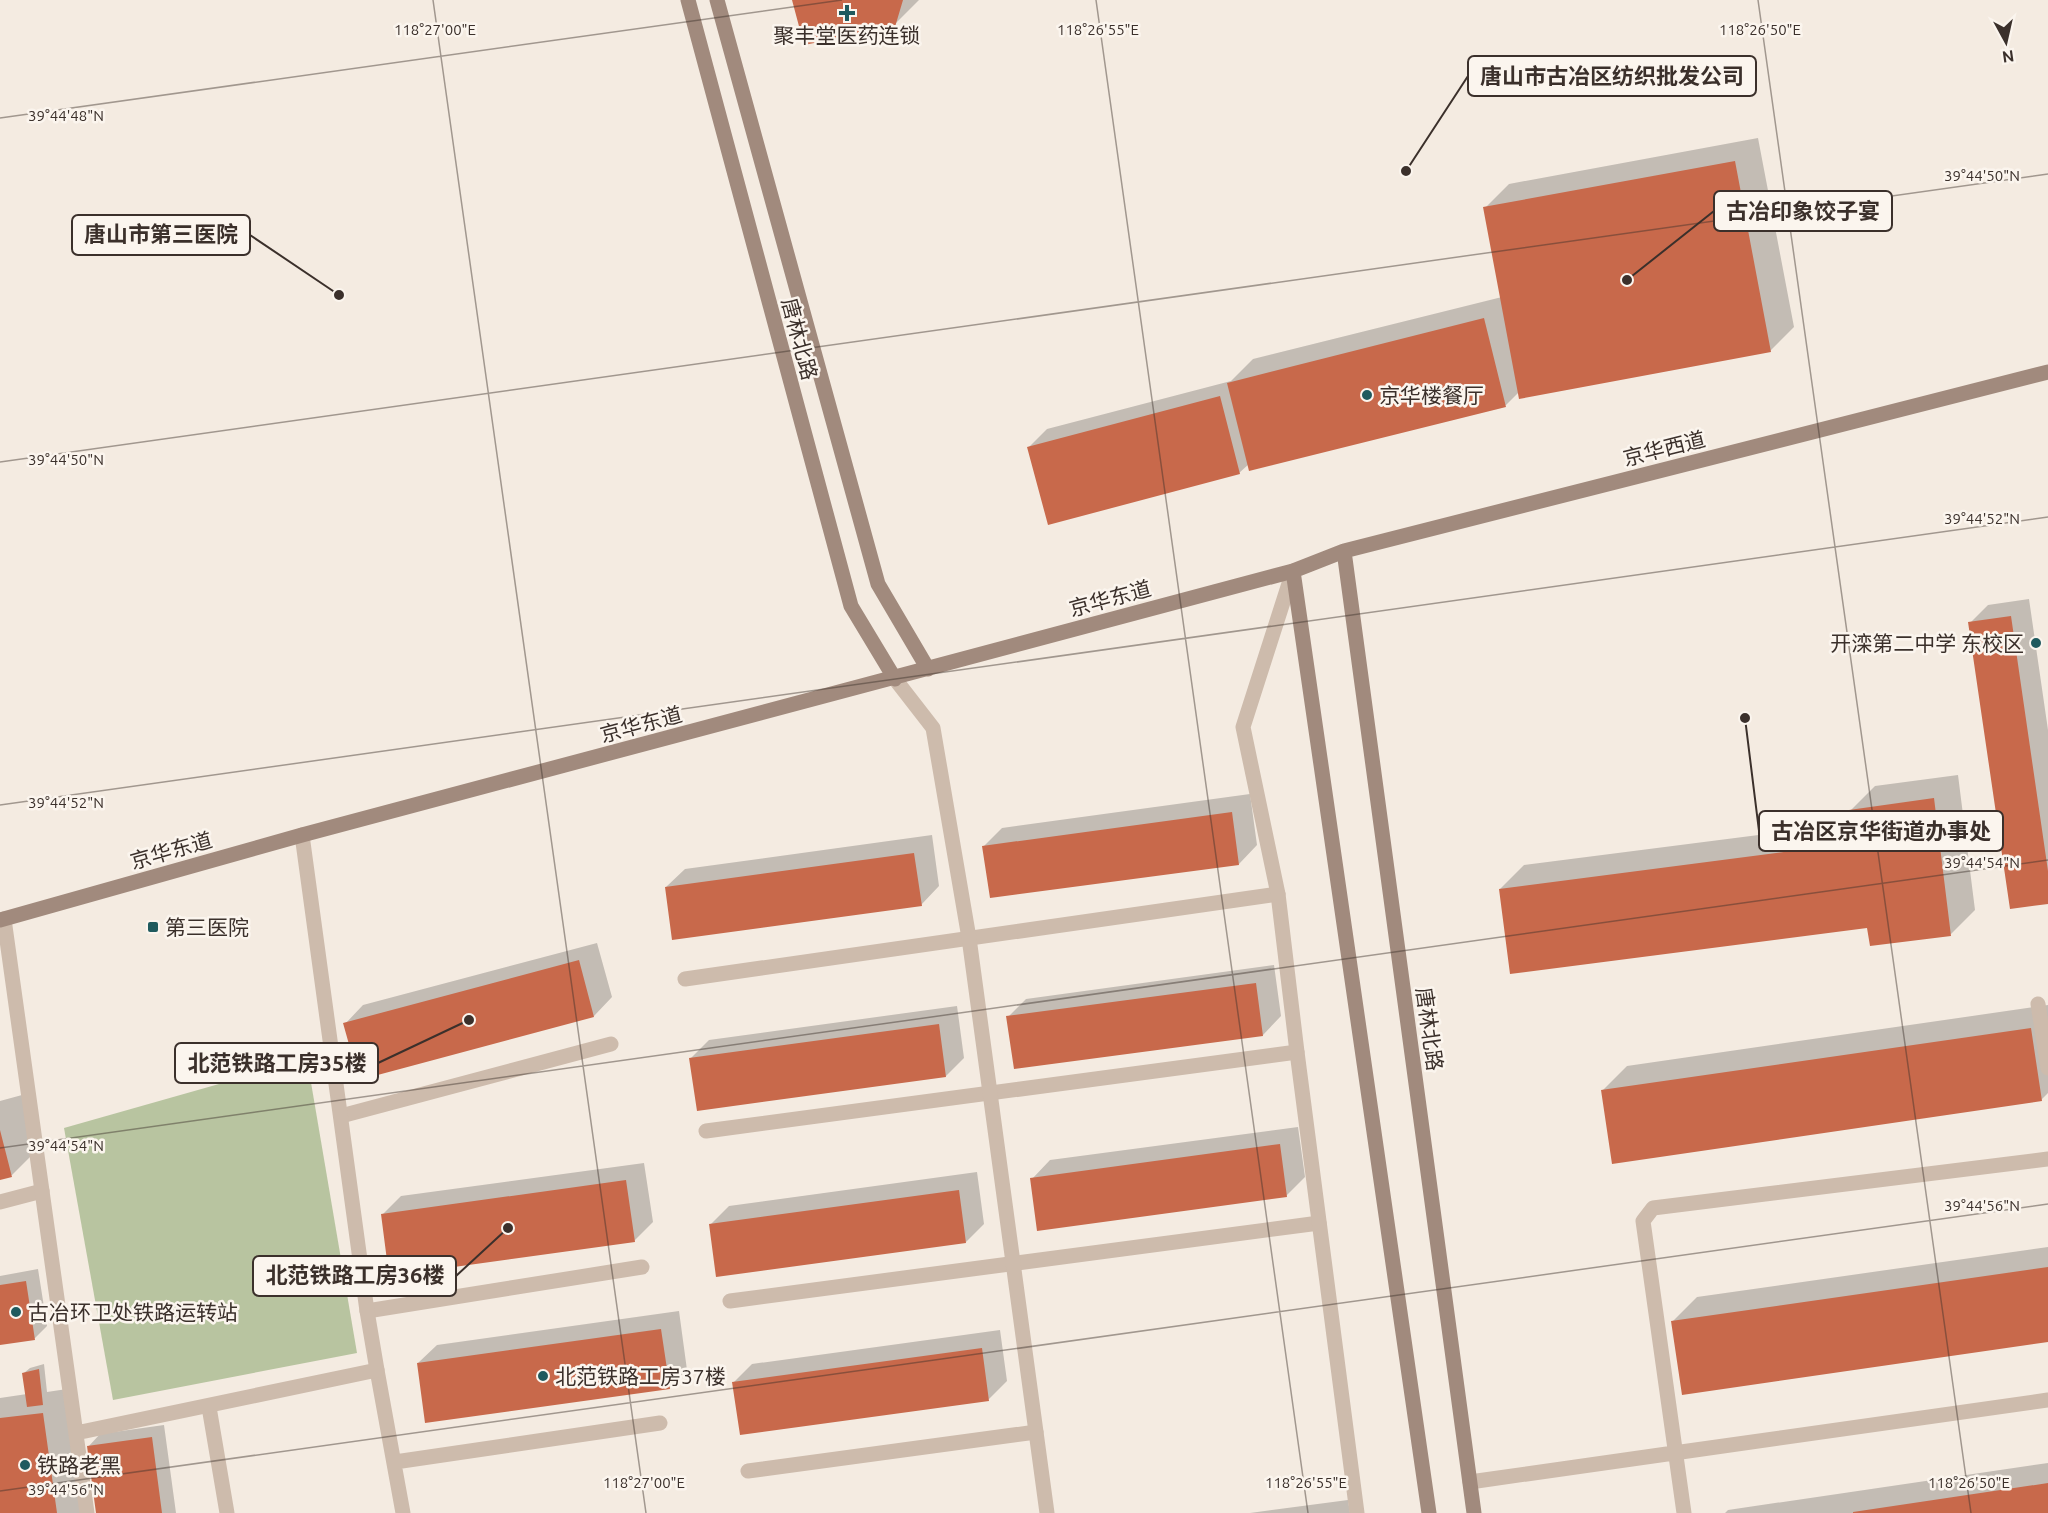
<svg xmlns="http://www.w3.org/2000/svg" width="2048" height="1513" viewBox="0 0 2048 1513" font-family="Ubuntu,'Noto Sans SC',sans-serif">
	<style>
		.green { fill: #b8c4a0 }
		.shadow { fill: #0003 }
		.building { fill: #c8694b }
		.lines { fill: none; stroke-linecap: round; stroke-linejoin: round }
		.lane { stroke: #cdbbac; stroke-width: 15 }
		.street { stroke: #cdbbac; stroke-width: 15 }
		.secondary { stroke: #a18a7d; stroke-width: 15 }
		.ticks { fill: none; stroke: #3b302b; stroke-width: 1.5; stroke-opacity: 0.45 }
		.poi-dot { fill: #1f5a5e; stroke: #fbf5ee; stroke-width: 2 }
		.labels { text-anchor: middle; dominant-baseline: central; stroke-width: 5; stroke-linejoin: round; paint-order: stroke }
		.poi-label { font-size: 21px; fill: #3b302b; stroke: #fbf5ee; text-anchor: start }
		.street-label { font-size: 21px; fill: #3b302b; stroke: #fbf5ee }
		.ticks-label { font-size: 15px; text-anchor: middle; fill: #3b302b; stroke: #fbf5ee; stroke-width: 5; stroke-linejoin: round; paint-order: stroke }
		.leader { fill: none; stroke: #3b302b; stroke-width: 2 }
		.callout-dot { fill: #3b302b; stroke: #fbf5ee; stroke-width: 2 }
		.callout { fill: #fbf5ee; stroke: #3b302b; stroke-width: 2 }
		.callout-label { font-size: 22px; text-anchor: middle; font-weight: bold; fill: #3b302b }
	</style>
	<rect width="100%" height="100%" fill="#f4ebe1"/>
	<path class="green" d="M307 1059 357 1353 113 1400 64 1128Z"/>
	<path class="shadow" d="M793 0H919L894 25Z
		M1758 138 1794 327 1770 351 1519 392 1506 405 1250 469 1249 464 1239 473 1029 447 1047 429 1231 381 1253 359 1502 297 1485 208 1509 184Z
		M2029 599 2048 730V903L1970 623 1988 605Z
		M1958 775 1975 910 1951 934 1500 889 1524 865 1852 823 1851 810 1875 786Z
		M1250 794 1257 845 1239 864 984 846 1002 828Z
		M932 835 939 886 921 905 666 887 685 869Z
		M597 943 612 997 594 1016 345 1024 363 1005Z
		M1274 965 1281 1016 1263 1035 1008 1017 1026 999Z
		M2048 1005V1093L2041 1100 1603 1090 1627 1066Z
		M957 1006 964 1058 946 1076 691 1058 709 1040Z
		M22 1095 36 1151 12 1175 0 1178V1101Z
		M1298 1127 1305 1177 1286 1196 1032 1179 1050 1160Z
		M644 1163 653 1222 634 1241 383 1214 401 1196Z
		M977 1172 984 1224 966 1242 711 1224 729 1206Z
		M2048 1247V1341L1673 1321 1697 1297Z
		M38 1269 47 1326 35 1338 0 1344V1276Z
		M679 1311 687 1370 669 1388 418 1363 437 1345Z
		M1000 1330 1007 1381 989 1399 734 1382 752 1364Z
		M44 1364 47 1392 67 1389 85 1513H0V1398L27 1394 24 1373 30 1368Z
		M164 1425 176 1513H97L88 1447 100 1434Z
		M2048 1463V1513H1725L1728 1510Z
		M1348 1500 1350 1513H1250Z"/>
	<path class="building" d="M792 0H903L895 27 804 45Z
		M1735 161 1771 352 1519 399 1483 207Z
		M1484 318 1506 407 1249 471 1227 383Z
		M1220 396 1240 474 1048 525 1027 447Z
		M2011 616 2048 871V904L2010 909 1968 622Z
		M1934 798 1951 936 1870 946 1867 928 1510 974 1499 889 1853 843 1849 810Z
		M1232 812 1239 865 990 898 982 846Z
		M914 853 922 906 672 940 665 887Z
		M579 960 594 1017 359 1080 343 1023Z
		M1256 983 1263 1036 1014 1069 1006 1016Z
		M939 1024 946 1077 697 1111 689 1058Z
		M2031 1028 2042 1101 1612 1164 1601 1090Z
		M0 1130 12 1177 0 1180Z
		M1280 1144 1287 1197 1037 1231 1030 1178Z
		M626 1180 635 1242 389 1276 381 1214Z
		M959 1190 966 1243 716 1277 709 1224Z
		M2048 1267V1342L1682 1395 1671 1321Z
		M26 1281 35 1340 0 1345V1285Z
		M661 1329 670 1389 425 1423 417 1363Z
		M982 1348 989 1401 740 1435 732 1382Z
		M39 1369 43 1405 27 1407 22 1373Z
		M43 1413 57 1513H0V1418Z
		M152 1437 162 1513H96L87 1446Z
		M2048 1483V1513H1853V1512Z"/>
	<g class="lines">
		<path class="lane" d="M685 979 1278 894
			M2038 1004 2048 1068
			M341 1116 611 1044
			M706 1131 1297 1052
			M0 1202 42 1191
			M730 1301 1319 1223
			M367 1311 642 1267
			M377 1370 403 1513
			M209 1407 227 1513
			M1674 1453 2048 1400
			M395 1462 660 1423
			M748 1471 1036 1432"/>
		<path class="street" d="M1293 571 1243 727 1278 894 1297 1052 1357 1513
			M895 679 933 728 969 938 1047 1513
			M4 919 87 1513
			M76 1433 377 1370 367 1311 302 835
			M1470 1482 1674 1453
			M1684 1513 1643 1221 1653 1208 2048 1159"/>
		<path class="secondary" d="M688 0 851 606 895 679
			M717 0 878 584 928 669
			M1344 551 1474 1513
			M1293 571 1429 1513
			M0 920 302 835 1293 571 1344 551 2048 372"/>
	</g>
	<path class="ticks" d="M433 0 646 1513M1096 0 1308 1513M1758 0 1971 1513M0 118 842 0M0 462 2048 174M0 805 2048 517M0 1148 2048 860M0 1491 2048 1204"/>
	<g class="poi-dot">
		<path d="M844 4h6v6h6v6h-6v6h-6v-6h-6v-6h6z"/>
		<circle cx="1367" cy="395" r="6"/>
		<circle cx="2036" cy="643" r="6"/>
		<rect x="147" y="921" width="12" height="12" rx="3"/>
		<circle cx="16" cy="1312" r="6"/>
		<circle cx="543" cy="1376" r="6"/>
		<circle cx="25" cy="1465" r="6"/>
	</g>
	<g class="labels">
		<g class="poi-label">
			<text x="847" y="35" text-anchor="middle">聚丰堂医药连锁</text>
			<text x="1379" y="395">京华楼餐厅</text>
			<text x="2024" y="643" text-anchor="end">开滦第二中学 东校区</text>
			<text x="165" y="927">第三医院</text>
			<text x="28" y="1312">古冶环卫处铁路运转站</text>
			<text x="555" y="1376">北范铁路工房37楼</text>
			<text x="37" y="1465">铁路老黑</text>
		</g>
		<g class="street-label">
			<text transform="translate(800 339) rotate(75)">唐林北路</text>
			<text transform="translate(1664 448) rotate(-14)">京华西道</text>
			<text transform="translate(1110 598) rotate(-15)">京华东道</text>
			<text transform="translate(641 724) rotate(-15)">京华东道</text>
			<text transform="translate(171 850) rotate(-16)">京华东道</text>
			<text transform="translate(1430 1029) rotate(82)">唐林北路</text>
		</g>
	</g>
	<g class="ticks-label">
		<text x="435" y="35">118°27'00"E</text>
		<text x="1098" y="35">118°26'55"E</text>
		<text x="1760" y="35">118°26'50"E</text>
		<text x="66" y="121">39°44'48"N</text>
		<text x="1982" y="181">39°44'50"N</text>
		<text x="66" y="465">39°44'50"N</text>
		<text x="1982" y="524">39°44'52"N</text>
		<text x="66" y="808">39°44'52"N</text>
		<text x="1982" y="868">39°44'54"N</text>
		<text x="66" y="1151">39°44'54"N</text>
		<text x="1982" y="1211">39°44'56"N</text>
		<text x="644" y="1488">118°27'00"E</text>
		<text x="1306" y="1488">118°26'55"E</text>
		<text x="1969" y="1488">118°26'50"E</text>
		<text x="66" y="1495">39°44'56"N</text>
	</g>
	<path class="leader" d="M1406 171L1468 76M1627 280L1714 211M339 295L250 235M1745 718L1759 831M469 1020L378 1063M508 1228L456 1276"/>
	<g class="callout-dot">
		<circle cx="1406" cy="171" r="6"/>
		<circle cx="1627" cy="280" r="6"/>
		<circle cx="339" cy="295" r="6"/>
		<circle cx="1745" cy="718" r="6"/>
		<circle cx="469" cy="1020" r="6"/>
		<circle cx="508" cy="1228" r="6"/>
	</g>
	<g class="callout">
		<rect x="1468" y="56" width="288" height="40" rx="6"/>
		<rect x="1714" y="191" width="178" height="40" rx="6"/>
		<rect x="72" y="215" width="178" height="40" rx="6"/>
		<rect x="1759" y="811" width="244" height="40" rx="6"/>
		<rect x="175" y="1043" width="203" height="40" rx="6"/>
		<rect x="253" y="1256" width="203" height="40" rx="6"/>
	</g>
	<g class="callout-label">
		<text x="1612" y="84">唐山市古冶区纺织批发公司</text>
		<text x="1803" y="219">古冶印象饺子宴</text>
		<text x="161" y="242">唐山市第三医院</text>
		<text x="1881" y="839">古冶区京华街道办事处</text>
		<text x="277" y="1071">北范铁路工房35楼</text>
		<text x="355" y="1283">北范铁路工房36楼</text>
	</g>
	<g transform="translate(2006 42) rotate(172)" stroke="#fbf5ee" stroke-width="4.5" paint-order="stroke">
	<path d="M0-4.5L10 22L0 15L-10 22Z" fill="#3b302b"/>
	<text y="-9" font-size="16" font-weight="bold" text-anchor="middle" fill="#3b302b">N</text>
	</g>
</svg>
